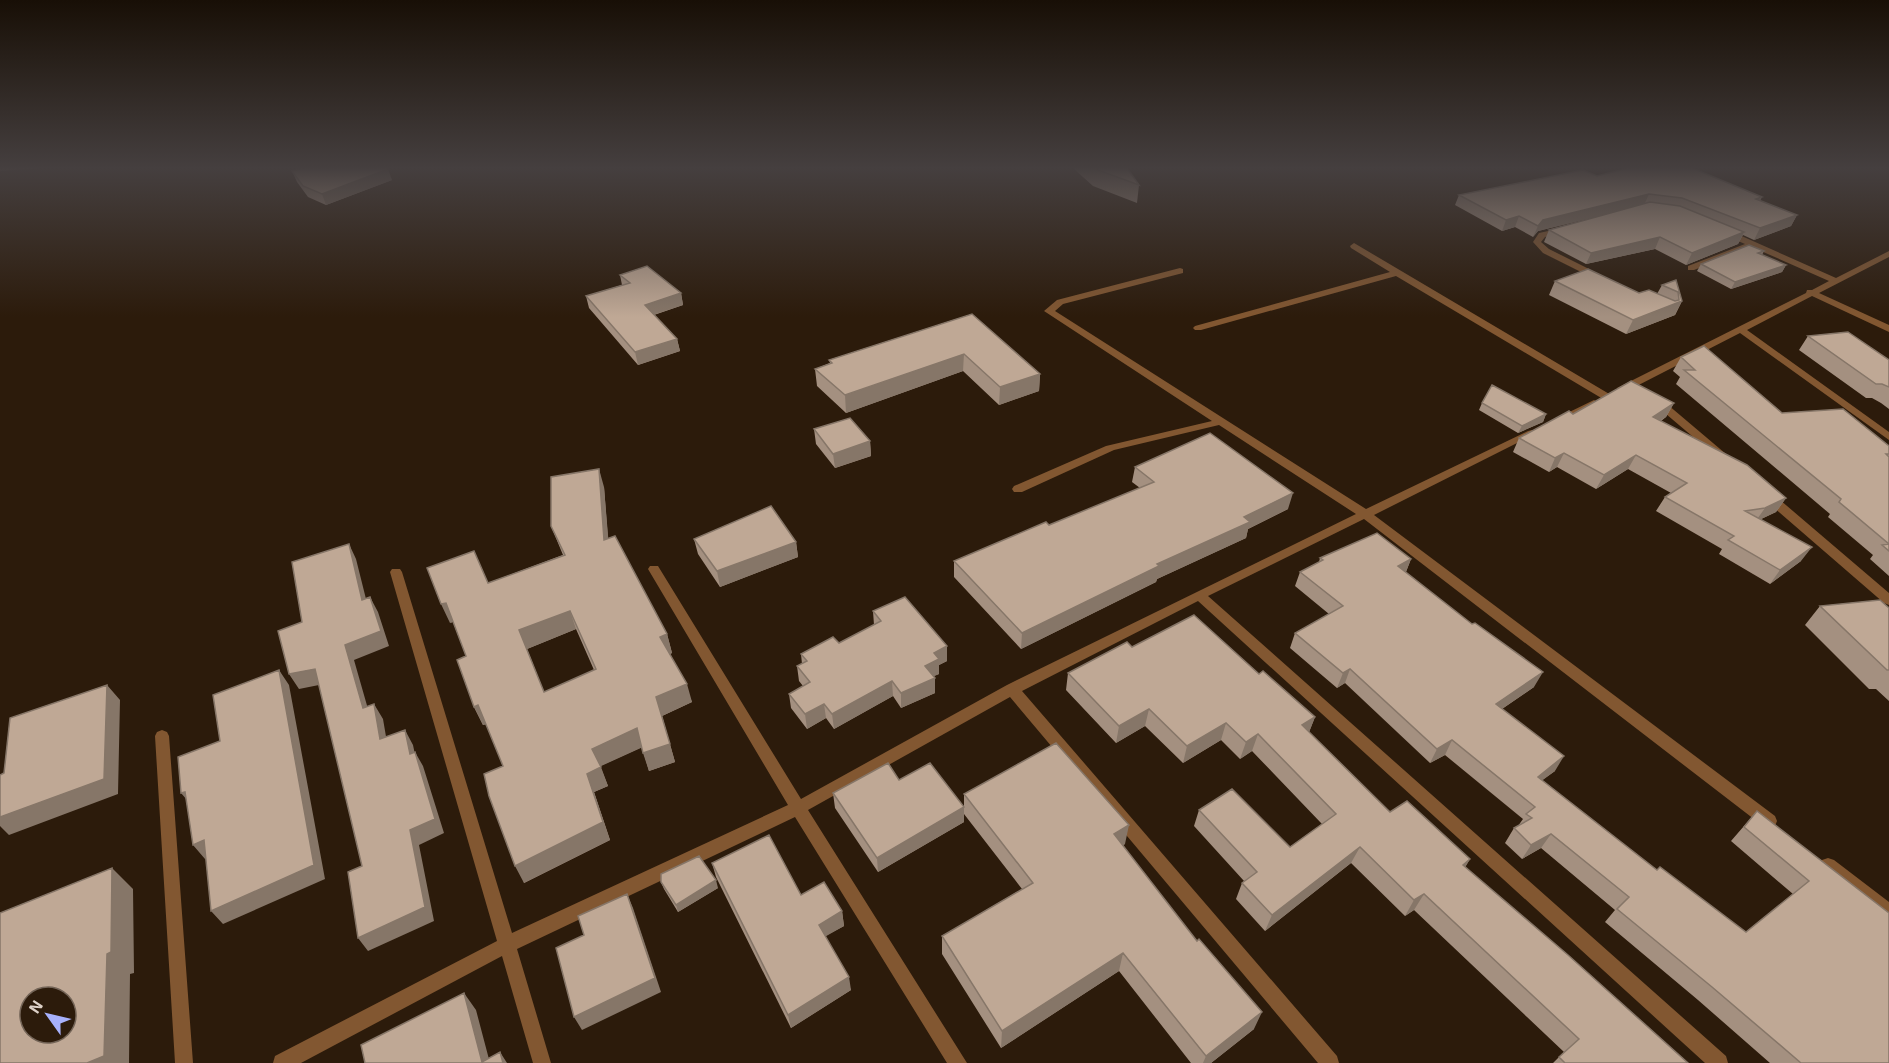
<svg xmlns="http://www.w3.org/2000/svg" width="1889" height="1063" viewBox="0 0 1889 1063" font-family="'Exo 2',sans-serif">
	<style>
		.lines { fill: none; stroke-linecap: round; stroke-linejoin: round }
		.minor { fill: #825731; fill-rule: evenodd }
		.wall { fill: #a49080; fill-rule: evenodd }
		.shaded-wall { fill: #867668 }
		.building { fill: #bfa895; stroke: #867668; stroke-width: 1.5; fill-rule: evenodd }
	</style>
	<rect width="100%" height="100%" fill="#2c1b0b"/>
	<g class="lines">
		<path class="minor" d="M1562 228H1565V232L1545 237 1541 242 1549 249 1601 275V279H1595L1543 253 1533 242 1539 233Z
			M1722 230H1728L1836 278 1889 251V257L1819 293 1889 325V332L1812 296 1747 330 1889 432V440L1740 333 1625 392H1617V388L1806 293 1807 290H1812L1829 281 1752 247 1694 270H1688V266L1745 244 1722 234Z
			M1354 243 1611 395 1612 397 1607 400 1603 399 1396 276 1201 330H1195L1193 328 1195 326 1390 272 1351 248 1350 246Z
			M1180 268 1183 269V273L1063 304 1055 311 1366 509 1528 431 1532 430 1537 433 1374 515 1775 816 1777 821 1775 826 1769 828 1763 826 1364 519 1208 596 1726 1056 1728 1063H1705L1198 601 1022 691 1337 1056 1339 1063H1318L1010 697 808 810 967 1063H947L795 817 517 949 551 1063H533L502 956 301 1063H273L275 1056 497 941 390 572 392 569H400L402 572 512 933 788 805 648 569 650 566H658L801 799 1007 685 1356 514 1219 425 1114 450 1022 492H1014L1012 489 1014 486 1106 446 1212 421 1044 311 1057 300Z
			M1657 398 1661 399 1726 454 1728 456 1726 458H1718L1653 403 1652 401 1653 399Z
			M1594 400 1599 403 1598 405 1562 422H1554L1553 420Z
			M1769 493 1773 494 1889 593V605L1884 603 1765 500 1763 497 1765 494Z
			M162 730 167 732 169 736 193 1063H175L155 736 157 732Z
			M1828 858 1834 860 1889 902V920L1883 918 1822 870 1820 865 1822 860Z"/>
	</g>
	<path class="wall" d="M1073 168H1127L1139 185 1137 203 1093 186Z
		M292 171 392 180 326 205 308 197 297 182Z
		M1597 176 1762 197 1760 201 1797 215 1791 226 1754 240 1743 235 1738 244 1686 265 1655 249 1586 264 1544 242 1549 230 1603 215 1538 231 1533 237 1515 227 1502 231 1455 205 1459 195Z
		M1764 251 1762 255 1786 265 1782 272 1731 289 1697 271 1701 264Z
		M620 275 681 293 683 305 654 315 677 339 680 351 638 365 589 308 586 296 622 285Z
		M1676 280 1682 301 1675 315 1626 334 1549 295 1555 281 1639 293 1657 294 1662 285Z
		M972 314 1040 374 1039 391 999 405 963 371 846 413 817 386 815 369 830 363 829 360Z
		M1808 336 1889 360V409L1881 403 1872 398H1866L1799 350Z
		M1681 357 1782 413 1889 446V576L1870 559 1873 555 1828 517 1830 514 1676 384 1680 377 1673 371Z
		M1482 403 1546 414 1543 422 1518 433 1479 410Z
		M1674 403 1666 417 1661 421 1786 498 1776 512 1761 519 1801 561 1770 584 1719 554 1722 549 1656 511 1665 497 1671 493 1628 469 1596 489 1557 467 1549 472 1513 452 1519 438 1573 414Z
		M814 429 870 441 871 456 835 468 816 444Z
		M1135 467 1288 509 1248 529 1246 538 1157 579 1156 582 1021 649 954 577V561L1049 525 1140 488 1132 482Z
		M604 487 608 539 667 634 672 653 670 654 692 702 662 716 675 762 649 771 642 747 600 766 608 786 594 792 610 840 524 883 503 766 486 724 483 725 474 707 466 656 453 622 450 623 488 583 563 555 551 526ZM576 629 594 670 544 692 527 649Z
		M694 539 796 542 798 557 720 587 698 554Z
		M1320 558 1411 559 1406 572 1534 687 1502 709 1555 771 1542 780 1657 870 1746 932 1793 894 1731 841 1757 811 1889 913V1063H1770L1698 1000 1605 922 1615 910 1541 848 1522 859 1505 843 1514 828 1518 826 1523 819 1445 755 1430 763 1345 683 1337 688 1290 648 1295 633 1329 614 1295 586 1300 572 1319 562Z
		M1820 606 1889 608V701L1876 689H1869L1805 625Z
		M873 611 947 646V661L939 665V674L933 676 935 678V693L901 708 893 696 834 729 826 718 807 729 791 708 789 694 803 686 799 681 797 666 802 664 801 654 839 643 874 625Z
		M1132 647 1259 674 1315 717 1309 732 1390 812 1470 859 1465 867 1688 1063H1553L1564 1052 1414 910 1405 916 1351 863 1265 931 1236 899 1242 883 1244 881 1194 826 1199 810 1290 847 1322 824 1252 751 1240 759 1221 740 1183 763 1145 726 1116 743 1066 690 1068 673Z
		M899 780 964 807V794L1125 844 1123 845 1254 1029 1211 1063H1191L1119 971 1001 1048 942 954V936L1022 889 964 814V822L878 872 835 808 833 793Z
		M712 863 801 895 842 911 844 926 825 936 851 990 791 1028 716 877Z
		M661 882 718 888 678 912 664 889Z"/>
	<path class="shaded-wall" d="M0 168H43L0 171Z
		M388 169 392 180 326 205 322 194Z
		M1649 194 1644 205 1538 231 1533 237 1538 226 1543 220Z
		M1797 215 1791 226 1754 240 1760 228Z
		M1519 216 1515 227 1502 231 1506 220Z
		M1744 232 1738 244 1686 265 1692 253Z
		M1660 237 1655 249 1586 264 1591 253Z
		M1786 265 1782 272 1731 289 1735 282Z
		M681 293 683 305 647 317 645 305Z
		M1682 301 1675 315 1626 334 1633 320Z
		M677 339 680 351 638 365 635 352Z
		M964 354 963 371 846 413 845 395Z
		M1040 374 1039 391 999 405 1000 387Z
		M1674 403 1666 417 1645 430 1653 417Z
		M1546 414 1543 422 1518 433 1522 426Z
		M870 441 871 456 835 468 833 454Z
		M1564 453 1557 467 1549 472 1555 458Z
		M1636 455 1628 469 1596 489 1604 475Z
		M599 469 604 487 610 559 604 540Z
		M1293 493 1288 509 1248 529 1246 538 1157 579 1156 582 1021 649 1022 633 1157 564 1244 517Z
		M1786 498 1776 512 1755 522 1765 508Z
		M796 542 798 557 720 587 717 571Z
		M349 544 356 559 370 615 362 600Z
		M1812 547 1801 561 1770 584 1780 570Z
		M1411 559 1405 574 1398 566Z
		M370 597 378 612 389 646 354 660 372 723 363 708 345 645Z
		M446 603 454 621 450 623 441 604Z
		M570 611 576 629 527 649 519 630Z
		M667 634 672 653 665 656 660 637Z
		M947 646V661L939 665V674L926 680 925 666 934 653Z
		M315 669 324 684 299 689 289 674Z
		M1350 669 1345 683 1337 688 1343 673Z
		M279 670 289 685 325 879 223 924 211 911Z
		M1543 672 1534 687 1487 719 1496 704Z
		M935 678V693L901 708V693Z
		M892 681 893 696 834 729 832 714Z
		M687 684 692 702 662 716 675 762 649 771 643 753 656 697Z
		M107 685 120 700 118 794 9 835 0 826V817Z
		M374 704 383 719 389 754 380 739Z
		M824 704 826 718 807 729 805 714Z
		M478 705 487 724 483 725 474 707Z
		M1149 709 1145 726 1116 743 1119 726Z
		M1315 717 1308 735 1302 725Z
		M1226 723 1221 740 1183 763 1187 746Z
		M637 728 643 747 599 767 592 749Z
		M405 730 413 745 418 769 410 754Z
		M1258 734 1252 751 1240 759 1246 742Z
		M1452 740 1445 755 1430 763 1437 749Z
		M415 752 423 766 444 833 419 845 434 921 368 951 358 938 410 830Z
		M1564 756 1555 771 1528 791 1538 777Z
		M601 767 608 786 594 792 610 840 524 883 515 866 587 774Z
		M185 792 193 807 181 793Z
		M964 807V822L878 872 877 858Z
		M1129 825 1125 844 1110 853 1114 834Z
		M1551 834 1541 848 1522 859 1531 845Z
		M204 840 216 854 205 859 193 845Z
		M1360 847 1351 863 1265 931 1272 915Z
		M1470 859 1460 876 1463 865Z
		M112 868 133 889 134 973 130 974 129 1063H87L107 954Z
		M716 880 718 888 678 912 676 905Z
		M627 894 633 908 661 992 582 1030 574 1017Z
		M1424 894 1414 910 1405 916 1414 900Z
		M842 911 844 926 821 939 819 925Z
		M1123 953 1119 971 1001 1048 1002 1031Z
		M849 977 851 990 791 1028 788 1015Z
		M464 993 476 1010 490 1063H482Z
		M1262 1012 1254 1029 1211 1063H1203L1206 1056Z
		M500 1052 507 1063H503Z"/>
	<path class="building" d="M304 168H387L388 169 322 194 303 186 292 171Z
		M1094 168H1127L1139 185 1095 169Z
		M1629 168H1692L1762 197 1756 199 1797 215 1760 228 1682 198 1649 194 1543 220 1538 226 1519 216 1506 220 1459 195 1583 170 1597 176Z
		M1650 202 1680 206 1744 232 1692 253 1660 237 1591 253 1549 230Z
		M1749 245 1764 251 1758 253 1786 265 1735 282 1701 264Z
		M647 266 681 293 645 305 677 339 635 352 586 296 630 283 620 275Z
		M1588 269 1639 293 1649 290 1675 301 1679 300 1678 292 1662 285 1676 280 1682 301 1633 320 1555 281Z
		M972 314 1040 374 1000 387 964 354 845 395 815 369 832 363 829 360Z
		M1848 332 1889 360V387L1882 384H1876L1808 336Z
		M1704 346 1782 413 1843 409 1889 446V454H1886L1889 457V544L1839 502 1841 499 1684 370H1695L1681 357Z
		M1631 381 1674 403 1653 417 1747 465 1786 498 1765 508 1745 511 1812 547 1780 570 1728 540 1734 536 1665 497 1687 483 1636 455 1604 475 1564 453 1555 458 1519 438 1569 411 1573 414Z
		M1492 385 1546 414 1522 426 1482 403Z
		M850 418 870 441 833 454 814 429Z
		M1210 433 1293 493 1244 517 1250 522 1157 564 1159 566 1022 633 954 561 1046 522 1049 525 1154 482 1135 467Z
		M599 469 604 540 615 536 667 634 660 637 687 684 656 697 670 744 643 753 637 728 592 749 601 767 587 774 603 822 515 866 489 796 484 774 503 766 478 705 474 707 457 660 466 656 446 603 441 604 427 568 474 551 488 583 565 555 551 526V477ZM570 611 596 669 544 692 519 630Z
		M771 506 796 542 717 571 694 539Z
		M1377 533 1411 559 1398 566 1472 624 1475 623 1543 672 1496 704 1564 756 1538 777 1657 870 1660 867 1746 932 1809 881 1744 827 1757 811 1889 913V1063H1801L1712 987 1617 909 1629 897 1551 834 1531 845 1514 828 1532 818 1526 814 1535 807 1452 740 1437 749 1350 669 1343 673 1295 633 1343 606 1300 572 1323 560 1320 558Z
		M349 544 362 600 370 597 381 631 345 645 363 708 374 704 380 739 405 730 410 754 415 752 435 819 410 830 425 907 358 938 348 872 362 866 315 669 289 674 278 631 302 622 292 562Z
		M1889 544V551L1882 545Z
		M905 597 947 646 934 653 939 659 925 666 935 678 901 693 892 681 832 714 824 704 805 714 789 694 810 682 797 666 807 661 801 654 833 637 839 643 881 621 873 611Z
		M1880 600 1889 608V670H1887L1820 606Z
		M1194 615 1259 674 1263 671 1315 717 1302 725 1390 812 1407 801 1470 859 1463 865 1568 955 1688 1063H1565L1559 1057 1579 1039 1424 894 1414 900 1360 847 1272 915 1242 883 1257 872 1199 810 1232 789 1290 847 1336 814 1258 734 1246 742 1226 723 1187 746 1149 709 1119 726 1068 673 1127 642 1132 647Z
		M279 670 314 865 211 911 204 840 193 845 185 792 181 793 178 757 220 741 213 695Z
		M107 685 104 779 0 817V775L4 773 10 718Z
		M1056 743 1129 825 1114 834 1197 941 1199 939 1262 1012 1206 1056 1123 953 1002 1031 942 936 1033 883 964 794Z
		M888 763 899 780 930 763 964 807 877 858 833 793Z
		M769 835 801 895 824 882 842 911 819 925 849 977 788 1015 712 863Z
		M699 856 716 880 676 905 661 882V874Z
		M112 868 111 952 107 954 104 1056 87 1063H0V913ZM30 997H66V1033H30Z
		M627 894 655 978 574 1017 556 948 584 935 578 916Z
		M464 993 482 1062 500 1052 503 1063H365L361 1045Z"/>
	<linearGradient id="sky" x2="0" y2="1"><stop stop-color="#180f06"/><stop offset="0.53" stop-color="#453f3f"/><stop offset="1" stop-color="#453f3f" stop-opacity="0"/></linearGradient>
	<rect width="1889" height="317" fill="url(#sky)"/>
	<g transform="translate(48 1015) rotate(304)"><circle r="28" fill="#2c1b0b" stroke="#736457" stroke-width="1.5"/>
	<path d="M0-4.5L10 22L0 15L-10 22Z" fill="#a7b1fc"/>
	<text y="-9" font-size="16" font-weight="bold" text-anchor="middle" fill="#ddd1c8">N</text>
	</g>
</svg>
